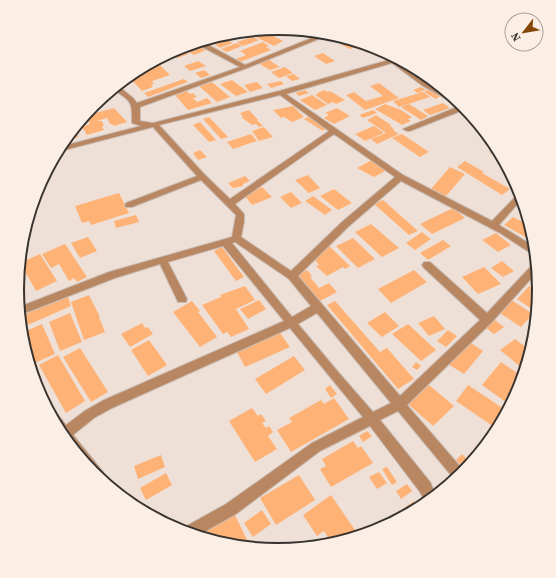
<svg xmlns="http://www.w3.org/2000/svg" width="556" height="578" viewBox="0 0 556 578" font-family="'Source Serif 4',serif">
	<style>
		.building { fill: #ffb276 }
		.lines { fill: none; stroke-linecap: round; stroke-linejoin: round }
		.minor-casing { stroke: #cabdb5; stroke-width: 2 }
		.minor { fill: #b88761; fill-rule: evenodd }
		.rim { fill: none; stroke: #38332f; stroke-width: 2 }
	</style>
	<rect width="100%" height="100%" fill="#eee0d7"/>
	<path class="building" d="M263 31 283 41 274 46 254 36Z
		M242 32 249 36 240 39 229 33Z
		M253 37 259 40 243 46 237 42Z
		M227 40 233 43 220 48 215 44Z
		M350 40 355 41 361 44 350 49 340 44Z
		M263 42 269 46 266 47 271 50 240 62 236 59 246 55 240 51Z
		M237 43 242 46 227 52 221 49Z
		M199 46 206 50 194 55 187 51Z
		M179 48 189 54 177 58 169 53Z
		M323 53 335 61 326 64 314 56Z
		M269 59 272 62 280 67 270 70 258 63Z
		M198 61 206 66 190 71 184 66Z
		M159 64 170 75 152 81 154 84 151 85 153 87 142 91 128 76 132 73Z
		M285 67 293 73 279 78 271 72Z
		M204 70 210 75 201 78 195 73Z
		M294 74 300 79 292 81 286 76Z
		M184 79 188 82 148 97 144 93Z
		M232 80 248 92 236 96 220 84Z
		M281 81 284 84 271 88 267 84Z
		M212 82 230 97 217 102 199 86Z
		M257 82 263 88 250 92 244 85Z
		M379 83 399 98 365 110 346 95 354 92 366 101 383 96 370 86Z
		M421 87 426 90 423 91 421 90 422 92 418 93 413 90Z
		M305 90 309 93 299 96 295 93Z
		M325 90 328 92 330 91 345 100 336 104 333 102 328 104 315 95 318 94 317 93Z
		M428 90 440 96 436 99 424 92Z
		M187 91 190 94 193 93 197 97 193 98 197 102 207 98 212 103 188 110 175 95Z
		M423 92 430 97 399 107 393 101Z
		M312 95 327 105 315 110 300 100Z
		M96 102 101 108 87 112 94 104Z
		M443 103 450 108 430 115 423 110Z
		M385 104 401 110 412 117 408 119 411 121 402 125 375 109Z
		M409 104 428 116 421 120 401 107Z
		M293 106 304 117 292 122 284 117 281 118 273 110Z
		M114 108 127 122 114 126 112 124H110L107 118 97 121H102L104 126H102L104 130 87 135 82 127 90 124 87 119 80 121 84 116Z
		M337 108 350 116 334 124 324 118 329 115 325 113Z
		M249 110 258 120H257L263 126 259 127 256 124 252 125 241 117H243L240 113Z
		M373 110 377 113 363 118 359 115Z
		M466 110 468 112 479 124 476 125 470 122 472 121 460 113Z
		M376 115 391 125 390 126 394 129 393 130 399 134 377 144 371 139 386 133 367 120Z
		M209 117 228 137 221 139 203 119Z
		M308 117 327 127 323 131 304 119Z
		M200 122 216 140 209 142 193 125Z
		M374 126 384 133 365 141 355 134Z
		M264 127 273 137 259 141 252 131Z
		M71 132 73 134 77 133 78 137 63 141Z
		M251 134 257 141 233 149 227 142Z
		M402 134 429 152 420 157 392 138Z
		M497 149 502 158 501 159 489 152Z
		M200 150 207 157 198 160 193 153Z
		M372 160 387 170 374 177 357 168Z
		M465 161 484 172 482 173 510 189 502 195 457 167Z
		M450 167 465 174 446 196 431 189Z
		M308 175 320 188 309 193 295 180Z
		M245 176 250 181 243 184V186L233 188 228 183Z
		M262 187 272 197 252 205 244 195Z
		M334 189 352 203 338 210 320 196Z
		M291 192 302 203 291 208 280 197Z
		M119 193 129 213 91 225 89 221 82 223 75 206Z
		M313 196 332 210 325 215 305 201Z
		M383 200 418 231 409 235 374 204Z
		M523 201 524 207 526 212 518 208Z
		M453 208 465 218 432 234 420 224Z
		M136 215 139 222 116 228 114 221Z
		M513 217 530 226 534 242 504 225Z
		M371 224 399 248 382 257 355 232Z
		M422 232 431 239 415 250 406 243Z
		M496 233 511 245 498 252 482 240Z
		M88 237 97 251 80 258 71 243Z
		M353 238 375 259 358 268 336 246Z
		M443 240 451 246 428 260 420 253Z
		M65 244 87 277 77 282 74 278 69 281 59 264 51 268 42 254Z
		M329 246 350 266 345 269 343 267 327 276 316 266 319 265 315 260Z
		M222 247 244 277 236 281 214 251Z
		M40 254 57 281 36 291 20 263Z
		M502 261 514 271 503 277 491 268Z
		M484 267 501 284 478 294 462 277Z
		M307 270 312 276 310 277 319 288 329 283 337 292 320 301 297 275Z
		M414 270 427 282 391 303 378 289Z
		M534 278 538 281 539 288 530 283Z
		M245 286 255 300 236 309 249 329 231 337 227 332 223 334 202 305 221 297 220 295Z
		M529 286 539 292 537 309 535 311 517 299Z
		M89 295 100 317H99L105 332 84 340 71 302Z
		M68 297 71 306 21 328 20 316Z
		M510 299 533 314 521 327 498 312Z
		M259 300 266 309 248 319 240 309Z
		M192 301 200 311 198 312 217 337 200 347 173 312Z
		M335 301 380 352 387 348 414 379 398 389 327 305Z
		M385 312 399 326 382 337 367 323Z
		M70 313 82 342 60 351 49 322Z
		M434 316 445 329 429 336 418 323Z
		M495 320 504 327 494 334 485 327Z
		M142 323 145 328 148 327 153 334 130 347 121 334Z
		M42 324 55 354 30 365 21 333Z
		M408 324 436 350 421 361 392 334Z
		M448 330 457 336 446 347 437 341Z
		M280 333 290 347 245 367 237 352Z
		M515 339 531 351 526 367 523 369 500 350Z
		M149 340 167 365 148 376 131 350Z
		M468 341 483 351 464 374 448 364Z
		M80 348 108 392 91 402 63 357Z
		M58 355 85 401 66 413 39 365Z
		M294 356 305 370 266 394 255 379Z
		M416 362 421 366 417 370 412 367Z
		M501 362 523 377 519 389 510 405 482 385Z
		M330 385 337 394 331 398 325 389Z
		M429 385 454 406 433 426 408 404Z
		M468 385 507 411 497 429 456 401Z
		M334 398 349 419 291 452 277 430 292 422 289 418 321 400 324 404Z
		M252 408 258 416 261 414 266 421 262 423 266 428 269 426 273 432 268 436 277 449 255 462 229 421Z
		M367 431 372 436 363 442 359 436Z
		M353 441 358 448 361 446 373 463 331 487 320 469 326 466 322 459Z
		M462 454 469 461 463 467 456 460Z
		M161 455 165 467 138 479 134 466Z
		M387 467 397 482 392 485 382 469Z
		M379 472 387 483 377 489 369 477Z
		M166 473 172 485 146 500 140 488Z
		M299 475 315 500 276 525 260 498Z
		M407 484 412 491 401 499 396 491Z
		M331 495 359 536 327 545 331 542 324 531 317 536 303 515Z
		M414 501 419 508 404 516 400 511Z
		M262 510 271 524 253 537 244 523Z
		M235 515 247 540 236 546 227 545 197 536Z"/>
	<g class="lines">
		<g class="minor-casing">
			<path id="minor" d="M324 33 331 34 247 68 140 107V121L153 123 279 91 396 58 401 60 397 61C418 78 443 88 463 105H458L423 86 392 63 286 94 403 175 492 221 520 192 522 199 499 225 535 247 536 255 532 254 500 233 401 181 348 227 298 276 400 396 480 320 424 268 422 265 424 262H430L487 313 534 263H536L537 272 491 323 407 405 464 471 455 480 398 411 380 420 430 482 436 495 426 503 420 492 370 426 320 451 236 514 197 536 182 531 183 528 226 504 312 443 363 417 290 328 112 408 94 418 73 435 103 472 104 477 103 481C80 462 62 436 48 410H51L55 411 66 425 86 410 104 400 284 321 223 246 168 262 187 299 186 302H178L160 264 115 278 20 315 19 307 109 272 232 237 236 215 201 180 132 207H126L125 205 126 203 197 176 153 127 57 152 59 147 141 126 132 123C132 99 131 102 113 89L117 85 133 98 137 103 240 67 195 43 201 41 245 65ZM280 95 329 131 230 199 205 175 159 125ZM334 134 395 177 342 222 291 271 241 237 244 222V214L235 204ZM235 242 289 279 311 306 292 317 232 243ZM317 313 391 403 373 412 339 373 298 324Z
				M462 105 466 109 410 131H407L403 129Z"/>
		</g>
		<use href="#minor" class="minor"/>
	</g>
	<path d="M0 0H556V578H0ZM24 289a254 254 0 1 1 508 0a254 254 0 1 1-508 0Z" fill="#fbeee4" fill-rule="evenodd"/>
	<path class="rim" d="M24 289a254 254 0 1 1 508 0a254 254 0 1 1-508 0Z"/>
	<g transform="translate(524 32) rotate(239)"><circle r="19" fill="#fbeee4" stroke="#ada39c"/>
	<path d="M0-3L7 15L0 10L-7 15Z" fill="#844604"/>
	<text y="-6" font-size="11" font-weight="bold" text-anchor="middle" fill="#38332f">N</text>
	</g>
</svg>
